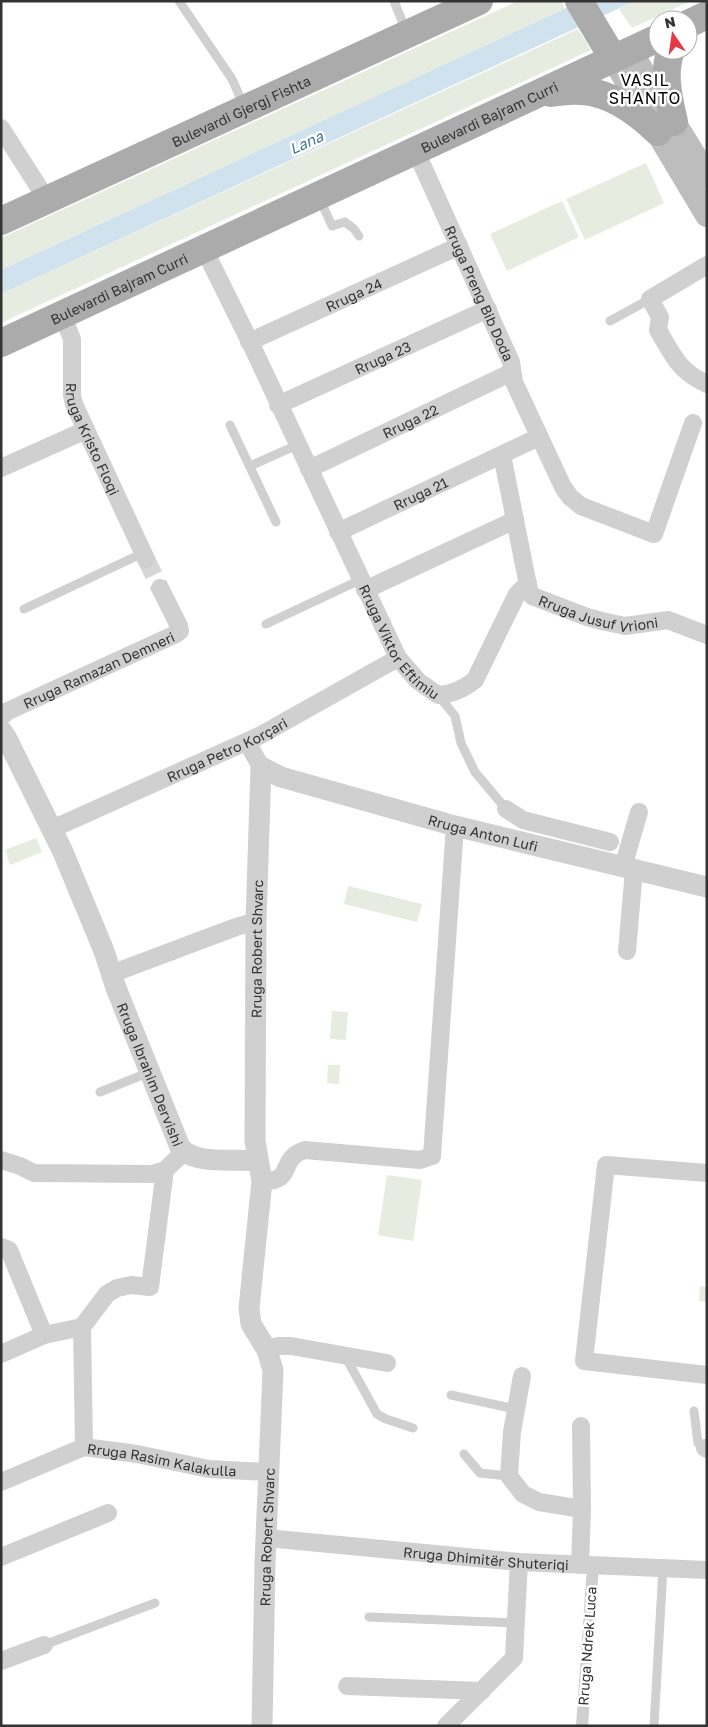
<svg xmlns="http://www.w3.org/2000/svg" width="708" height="1727" viewBox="0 0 708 1727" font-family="'Golos Text',sans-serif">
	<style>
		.green { fill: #e6ecdf }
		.water { fill: #cfe2ee }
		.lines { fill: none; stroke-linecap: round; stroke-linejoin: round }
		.minor-tunnel { stroke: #d6d6d6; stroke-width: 18; stroke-dasharray: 18 9; stroke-linecap: butt }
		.service { stroke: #d0d0d0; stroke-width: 9 }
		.pedestrian { stroke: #d0d0d0; stroke-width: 12 }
		.minor { stroke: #d0d0d0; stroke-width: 18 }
		.tertiary { stroke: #d0d0d0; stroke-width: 21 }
		.secondary { stroke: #bdbdbd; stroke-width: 24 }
		.primary { stroke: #ababab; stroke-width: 28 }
		.labels { text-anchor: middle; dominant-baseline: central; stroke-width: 5; stroke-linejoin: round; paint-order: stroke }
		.street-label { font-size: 14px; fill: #333; stroke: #fff }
		.water-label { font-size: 15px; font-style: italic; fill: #3f7597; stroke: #fff }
		.quarter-label { font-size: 16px; letter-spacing: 1px; fill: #000; stroke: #fff }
	</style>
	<rect width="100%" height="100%" fill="#fff"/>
	<path class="green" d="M518 1H561L565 9 1 270V238Z
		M635 1H691L632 28 619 9Z
		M578 29 591 50 1 323V294Z
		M646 163 664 203 585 240 566 199Z
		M562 201 579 237 507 271 490 234Z
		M36 838 42 852 10 865 5 850Z
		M348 886 422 904 417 922 344 904Z
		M332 1011 348 1012 346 1040 330 1039Z
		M328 1065H340L339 1084 327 1083Z
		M387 1175 422 1180 413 1241 378 1235Z
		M700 1286 707 1287V1302L699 1301Z"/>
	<path class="water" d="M582 1H635L1 294V270Z"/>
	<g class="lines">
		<path class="minor-tunnel" d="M146 559 160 588"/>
		<path class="service" d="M179 1 232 79 244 106
			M394 1 406 31
			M319 197 332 226 345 222 354 229 359 236
			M610 321 650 299
			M230 425 276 522
			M250 466 297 445
			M24 609 143 553
			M266 624 360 580
			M438 695 455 716 461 743 475 772 506 809
			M100 1092 150 1072
			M345 1356 377 1414 386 1419 413 1428
			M451 1395 515 1409
			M694 1411 698 1443 705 1448
			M464 1454 480 1473 509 1476
			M369 1617 516 1623
			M44 1645 155 1603
			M654 1726 663 1568"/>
		<path class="pedestrian" d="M582 1726 593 1566"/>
		<g class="minor">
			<path d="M1 128 47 200"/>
			<path id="s1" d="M415 149 511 362 514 382 563 487 570 497 581 506 654 534 693 423"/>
			<path id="s2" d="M204 249 252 346 398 658 418 681 438 695C453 694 463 689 475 680L517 594 528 583"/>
			<path d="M707 265 650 299 660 317 658 330C673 355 678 371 707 384"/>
			<path id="s3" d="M62 314 72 339V395L74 404 146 559"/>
			<path id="s4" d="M249 342 459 246"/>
			<path id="s5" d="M278 405 488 309"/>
			<path id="s6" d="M502 455 529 590 532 596 587 617 602 621 625 626 668 620 707 635"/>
			<path d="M1 468 86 430"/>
			<path id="s7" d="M309 469 512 372"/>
			<path id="s8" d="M338 532 539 437"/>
			<path d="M365 590 515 520"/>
			<path id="s9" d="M1 717 8 711 176 634 180 631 179 626 160 588"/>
			<path d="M247 742 261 767"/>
			<path d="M506 809 523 820 610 842"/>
			<path id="s10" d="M52 829 259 736 398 658"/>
			<path d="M623 867 639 812"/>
			<path d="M627 951 634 870"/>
			<path d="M111 974 236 927 256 921"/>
			<path d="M1 1160 20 1166 34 1173 152 1174 165 1170"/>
			<path d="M707 1173 606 1165 584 1361 707 1375"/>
			<path d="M262 1181C296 1182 277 1159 305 1150L420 1160 432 1156 455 826"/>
			<path d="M1 1247 9 1250 44 1335"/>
			<path d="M267 1350 278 1346H291L387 1363"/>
			<path d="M1 1354 44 1335 82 1327"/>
			<path d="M522 1376 512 1432 509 1476 523 1494 539 1502 582 1509"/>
			<path d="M84 1447 82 1327 107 1294 117 1288 131 1285 150 1287 165 1170 184 1152"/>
			<path d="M705 1448 707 1449"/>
			<path id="s11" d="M1 1482 84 1447 137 1454 209 1469 268 1472"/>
			<path id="s12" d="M266 1538 519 1562 707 1570"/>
			<path d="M1 1557 108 1513"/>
			<path d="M580 1565 582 1509 581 1426"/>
			<path d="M1 1661 44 1645"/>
			<path d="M347 1686 482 1691"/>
			<path d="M446 1726 514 1658 519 1562"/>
		</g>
		<g class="tertiary">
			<path id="s13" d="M1 730 6 737 63 852 104 951 116 988 180 1147C194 1166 236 1158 258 1161"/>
			<path id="s14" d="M262 1726 265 1562 273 1370 267 1350 251 1324 249 1308 262 1181 255 1141 256 921 261 767 281 777 455 826 707 887"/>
		</g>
		<path class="secondary" d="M630 51 707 176
			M613 58 707 215"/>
		<g class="primary">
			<path d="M579 1 613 58"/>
			<path d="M688 24 707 15"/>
			<path d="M671 50C662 74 669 99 674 122"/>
			<path d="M550 93C560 92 571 90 581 91 611 92 637 112 658 132"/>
			<path id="s15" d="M1 221 479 1"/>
			<path id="s16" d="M1 343 658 38"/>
		</g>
	</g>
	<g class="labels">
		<g class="street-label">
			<text stroke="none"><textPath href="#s15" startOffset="264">Bulevardi Gjergj Fishta</textPath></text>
			<text stroke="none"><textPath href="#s16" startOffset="538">Bulevardi Bajram Curri</textPath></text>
			<text stroke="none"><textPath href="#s16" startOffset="130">Bulevardi Bajram Curri</textPath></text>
			<text stroke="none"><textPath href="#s1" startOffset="158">Rruga Preng Bib Doda</textPath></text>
			<text stroke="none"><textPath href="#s4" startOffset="115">Rruga 24</textPath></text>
			<text stroke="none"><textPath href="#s5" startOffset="115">Rruga 23</textPath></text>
			<text stroke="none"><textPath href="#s7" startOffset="112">Rruga 22</textPath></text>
			<text stroke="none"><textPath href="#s3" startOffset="131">Rruga Kristo Floqi</textPath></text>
			<text stroke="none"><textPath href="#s8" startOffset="91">Rruga 21</textPath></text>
			<text stroke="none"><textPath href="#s6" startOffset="214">Rruga Jusuf Vrioni</textPath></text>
			<text stroke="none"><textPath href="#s2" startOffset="440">Rruga Viktor Eftimiu</textPath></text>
			<text stroke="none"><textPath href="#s9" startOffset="109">Rruga Ramazan Demneri</textPath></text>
			<text stroke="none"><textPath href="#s10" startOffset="192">Rruga Petro Korçari</textPath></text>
			<text stroke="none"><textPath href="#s14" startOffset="1198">Rruga Anton Lufi</textPath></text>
			<text stroke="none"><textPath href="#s14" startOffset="784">Rruga Robert Shvarc</textPath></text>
			<text stroke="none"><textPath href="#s13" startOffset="376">Rruga Ibrahim Dervishi</textPath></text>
			<text stroke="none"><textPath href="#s11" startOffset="169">Rruga Rasim Kalakulla</textPath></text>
			<text stroke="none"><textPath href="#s14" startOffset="189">Rruga Robert Shvarc</textPath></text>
			<text stroke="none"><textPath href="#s12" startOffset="221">Rruga Dhimitër Shuteriqi</textPath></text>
			<text transform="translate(587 1646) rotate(-86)">Rruga Ndrek Luca</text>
		</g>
		<g class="water-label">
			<text transform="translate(306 142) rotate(-25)">Lana</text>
		</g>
		<g class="quarter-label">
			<text x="645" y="80">VASIL<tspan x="645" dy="18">SHANTO</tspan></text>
		</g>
	</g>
	<rect width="708" height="1727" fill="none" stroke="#333333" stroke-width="5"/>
	<g transform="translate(673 35) rotate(347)"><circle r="24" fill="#ffffff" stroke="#adadad"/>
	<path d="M0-4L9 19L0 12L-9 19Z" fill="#e63946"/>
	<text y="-8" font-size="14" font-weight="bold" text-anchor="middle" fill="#333333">N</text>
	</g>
</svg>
